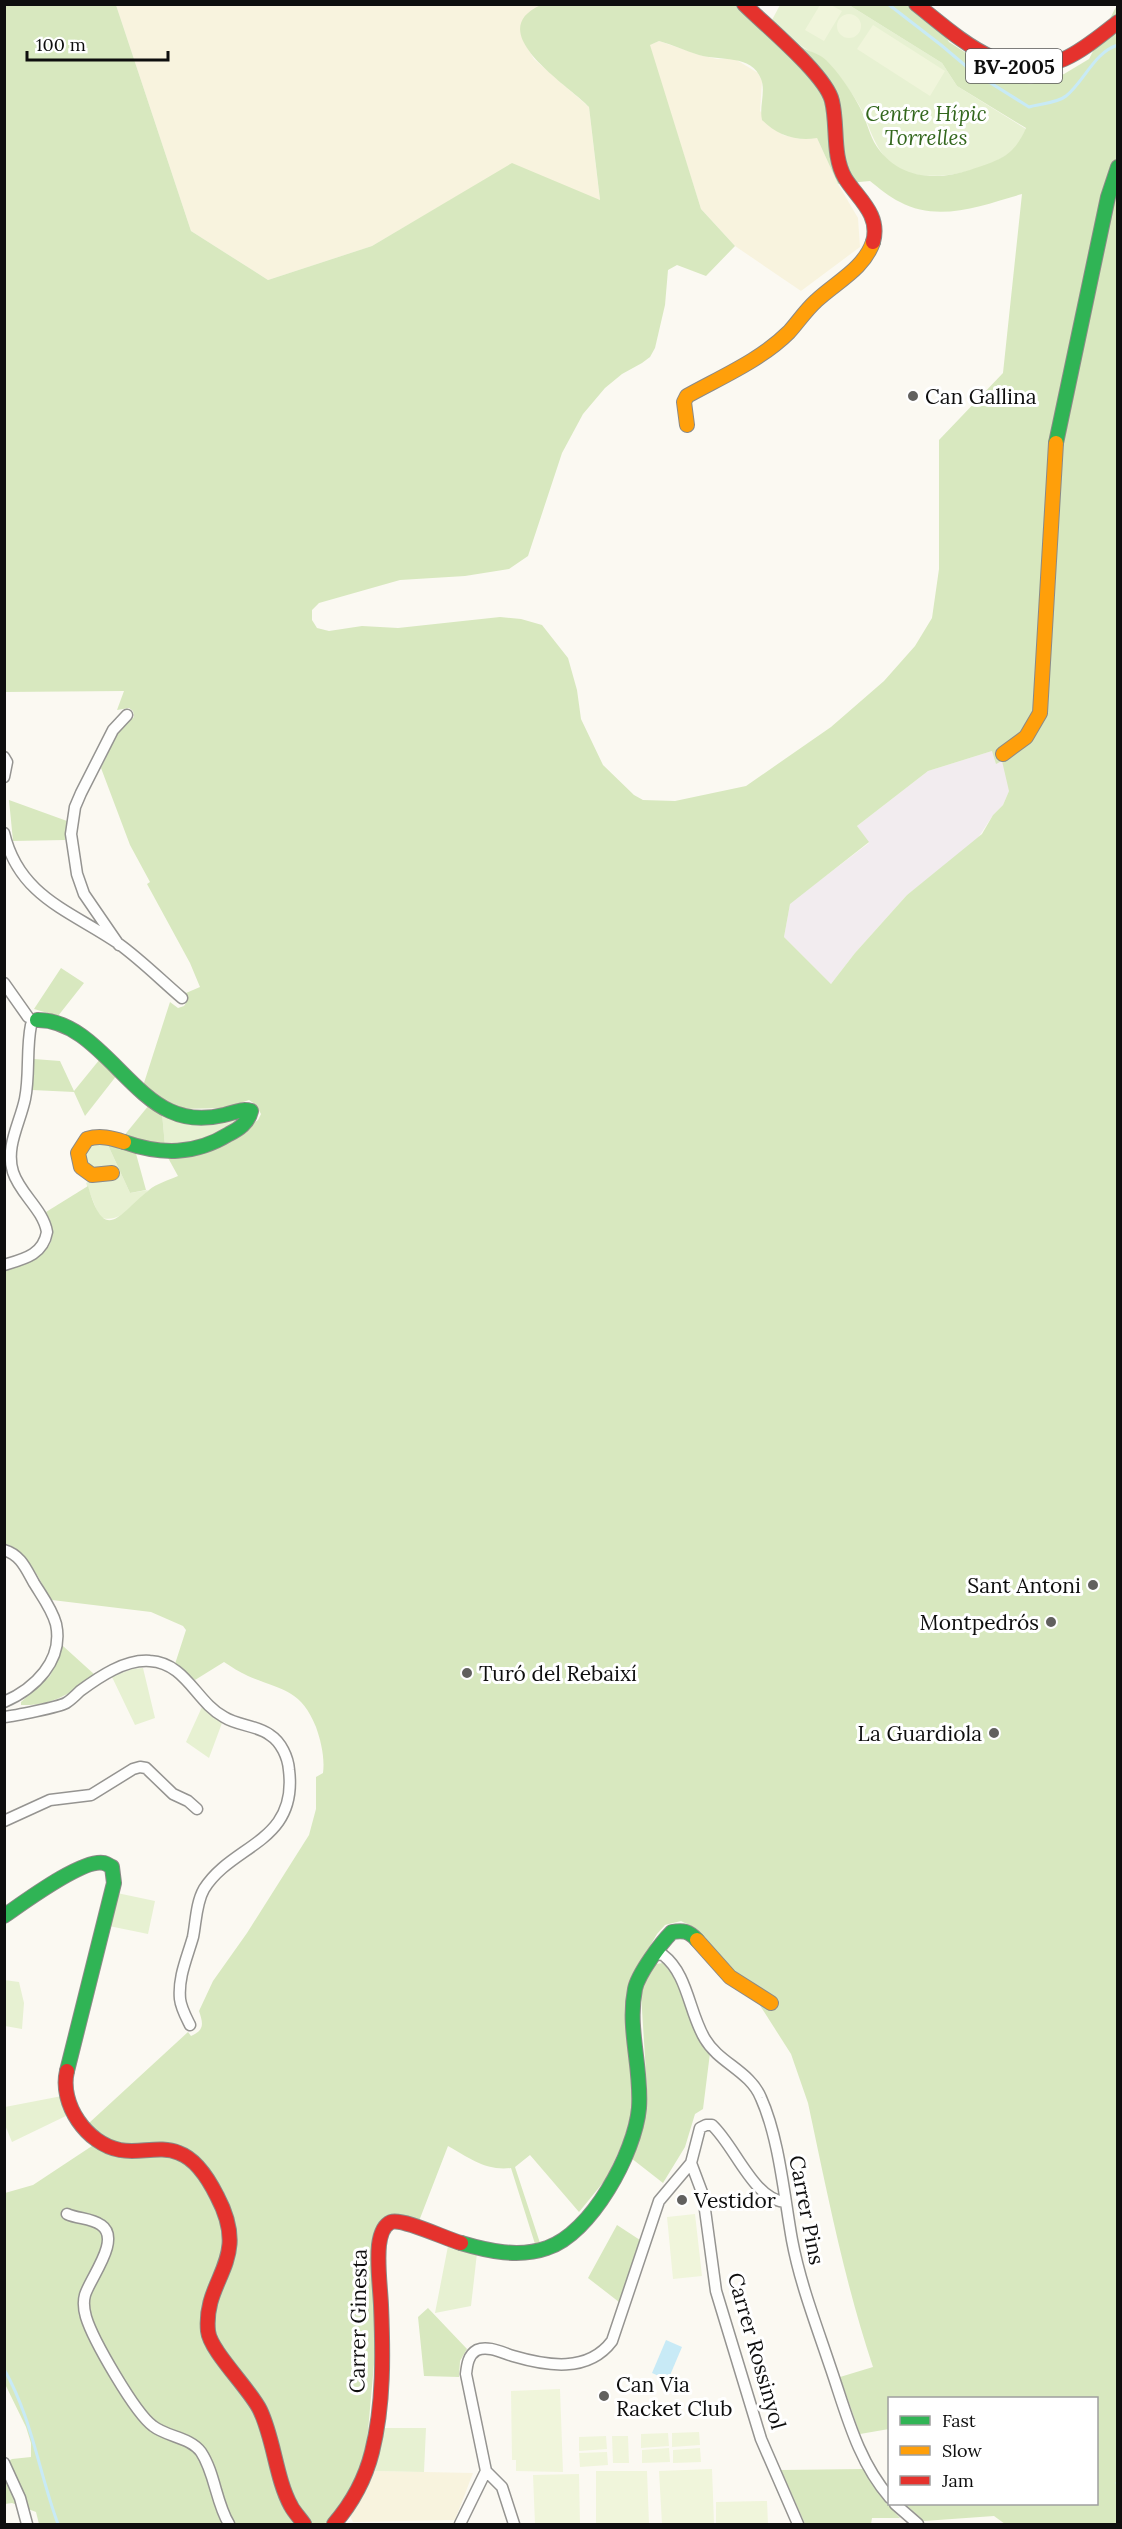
<svg xmlns="http://www.w3.org/2000/svg" width="1122" height="2529" viewBox="0 0 1122 2529" font-family="Lora,serif">
	<style>
		.industrial { fill: #f2ecef }
		.farmland { fill: #f8f3de }
		.green { fill: #e7f1d2 }
		.forest { fill: #d8e8bf; fill-rule: evenodd }
		.pitch { fill: #f0f5db }
		.water { fill: #c8eaf6 }
		.lines { fill: none; stroke-linecap: round; stroke-linejoin: round }
		.stream { stroke: #c8eaf6; stroke-width: 3 }
		.street-casing { stroke: #959491; stroke-width: 13 }
		.fast-casing { stroke: #8b8a87; stroke-width: 16 }
		.slow-casing { stroke: #8b8a87; stroke-width: 16 }
		.jam-casing { stroke: #8b8a87; stroke-width: 16 }
		.street { stroke: #fefefd; stroke-width: 10 }
		.fast { stroke: #30b455; stroke-width: 14 }
		.slow { stroke: #ff9f0a; stroke-width: 14 }
		.jam { stroke: #e5322d; stroke-width: 14 }
		.poi-dot { fill: #61605e; stroke: #fff; stroke-width: 2 }
		.labels { text-anchor: middle; dominant-baseline: central; stroke-width: 6; stroke-linejoin: round; paint-order: stroke }
		.shield { fill: #fff; stroke: #565656; stroke-width: 1.5 }
		.shield-label { font-size: 20px; font-weight: bold; fill: #0e0e0e }
		.park-label { font-size: 21px; font-style: italic; fill: #33671d; stroke: #fff }
		.poi-label { font-size: 21px; fill: #0e0e0e; stroke: #fff; text-anchor: start }
		.street-label { font-size: 21px; fill: #0e0e0e; stroke: #fff }
	</style>
	<rect width="100%" height="100%" fill="#fbf9f2"/>
	<path class="industrial" d="M992 751 1002 760 1009 784V791L1003 805 993 815 976 841 907 895 855 953 831 984 784 937 790 903 869 843 857 826 928 771Z"/>
	<path class="farmland" d="M116 5H541L524 19 525 44 534 59 589 107 600 201 512 164 372 246 268 280 191 231Z
		M659 41 700 55 717 59H735L758 73 762 81 760 111 783 135 800 139 817 138 838 184 858 218 860 247 801 291 735 246 701 209 649 45Z
		M375 2471 473 2473 455 2520 353 2522 350 2516 365 2493Z"/>
	<path class="green" d="M780 5H849L942 63 957 86 1026 129C1023 135 1020 143 1015 148 991 172 919 188 892 164 873 148 870 125 859 105 852 93 843 81 835 71 824 57 816 56 803 47 792 40 782 29 772 20Z
		M162 1113 236 1118 240 1120 203 1143 165 1146Z
		M107 1143 130 1193 148 1190C140 1203 115 1227 99 1216L86 1183 114 1167 108 1166 97 1171 85 1164V1150L91 1144Z
		M143 1668 155 1718 135 1725 112 1677 132 1669Z
		M202 1707 222 1723 209 1758 186 1742Z
		M117 1893 155 1901 148 1934 109 1926Z
		M4 1980 19 1982 24 2003 22 2029 5 2026Z
		M62 2096 70 2114 12 2142 5 2125V2107Z
		M448 2246 477 2253 471 2306 435 2313Z
		M382 2428H426L424 2472 375 2471Z"/>
	<path class="forest" d="M5 5H116L191 231 268 280 372 246 512 163 600 200 589 107C570 86 480 32 541 5H753C769 18 785 34 802 47 809 52 819 53 826 60 838 72 850 89 858 104 865 116 868 130 874 142 895 178 933 182 970 170 998 160 1013 158 1026 128L957 86 942 63 849 5H927L949 42 1005 78 1031 84 1064 74 1089 59 1117 5V2524H1005L994 2516 924 2521 905 2504H1096V2398H890L889 2429 860 2434 840 2377 873 2367C844 2280 827 2192 808 2103L791 2054 747 1985 695 1928 681 1921 665 1925 657 1934 636 1970 634 2093 630 2118 624 2140 606 2179 579 2212 530 2155 515 2167 540 2243 535 2244 511 2168C486 2171 469 2158 448 2146L419 2221C403 2214 391 2210 379 2225L375 2353 366 2453 351 2496 329 2522 320 2524H39L36 2512 12 2503 5 2504V2463L12 2459 31 2457V2443L26 2427 5 2384V2193L33 2185 95 2144 102 2135 89 2123 188 2032 191 2036C205 2030 203 2023 199 2011L213 1981 247 1933 309 1835 316 1809V1777L323 1773C325 1758 321 1741 316 1727 301 1689 281 1690 248 1676 239 1672 232 1667 224 1662L195 1680 175 1664 186 1630 183 1626 151 1612 52 1600C40 1583 27 1548 5 1544L4 1269C35 1262 66 1249 46 1212L88 1186C105 1245 118 1215 149 1190 156 1184 169 1180 178 1176L167 1156 221 1146 258 1120 261 1114 256 1105 249 1100 225 1108 179 1109 143 1086 170 1002 178 1008 184 1006 188 1000 186 993 200 987 190 963 147 884 150 882 130 845 101 768 120 728 134 717 133 711 129 708 117 710 124 691 5 692ZM659 41C673 45 686 51 699 55 719 61 752 54 761 79 766 91 759 107 762 120 777 135 797 142 817 138L838 184 870 181C879 188 889 197 900 202 939 223 983 205 1022 194L1003 373 939 440V569L932 618 915 646 884 681 831 727 746 786 675 801 643 800 634 795 603 765 581 719 577 690 568 658 542 625 521 619 500 617 398 628 362 626 329 631 317 628 312 620V610L319 603 400 580 465 576 509 569 528 556 562 453 583 414 605 388 622 374 642 363 650 357 655 348 665 305 668 270 677 265 706 276 735 246 701 209 650 45ZM992 751 996 764 1002 761 1009 791 1003 805 993 815 982 834 907 895 855 953 831 984 784 937 790 904 869 842 857 826 928 771Z
		M9 800 67 821 65 840 13 841Z
		M61 968 84 983 58 1016 34 1009Z
		M34 1059 60 1061 74 1091 100 1059 117 1075 85 1116 74 1092 32 1090Z
		M149 1105 162 1113 165 1146 123 1137Z
		M107 1143 135 1150 146 1190 130 1193Z
		M63 1646 95 1675C70 1693 54 1706 21 1705V1702L50 1676Z
		M663 1963 675 1978 696 2034 710 2053 703 2109 695 2114 685 2147 663 2183 631 2158 643 2120 647 2089 641 1994 645 1979 656 1964Z
		M617 2225 640 2240 619 2302 588 2278Z
		M428 2308 467 2349 460 2361 459 2377 424 2376 418 2317Z
		M863 2469 882 2498 900 2518H872L871 2524H805L781 2470Z"/>
	<path class="pitch" d="M820 5H831L842 11 824 41 805 30Z
		M837 26a12 12 0 1 1 24 0a12 12 0 1 1-24 0Z
		M873 25 945 71 930 96 857 49Z
		M695 2214 702 2276 673 2279 667 2217Z
		M560 2389 563 2472 516 2471V2460H512L511 2391Z
		M699 2432 700 2445 672 2447V2433Z
		M668 2433 669 2446 641 2448V2434Z
		M606 2436 607 2449 579 2451V2437Z
		M612 2436H628L629 2463H613Z
		M669 2448 670 2462 642 2463V2450Z
		M700 2448 701 2462 673 2463V2450Z
		M607 2452 608 2465 580 2467 579 2453Z
		M712 2469 714 2524H662L659 2471Z
		M596 2471H647L649 2524H596Z
		M579 2474 580 2524H535L533 2475Z
		M767 2501 768 2524H716V2502Z"/>
	<path class="water" d="M666 2340 682 2347 668 2380 652 2373Z"/>
	<g class="lines">
		<path class="stream" d="M888 4 941 45 973 72 1029 107C1039 104 1058 103 1066 96 1084 82 1094 52 1118 45
			M4 2369C32 2418 39 2473 58 2524
			M1117 2483H1118"/>
		<g class="street-casing">
			<path id="street" d="M4 757 7 762 4 777
				M4 833C19 897 71 911 119 944 141 960 161 980 182 998
				M119 945 84 894 77 874 71 834 75 807 81 793 113 730 127 715
				M4 983 28 1017
				M4 1265C24 1259 43 1255 47 1232 43 1209 20 1194 13 1172 5 1147 20 1123 25 1099 30 1075 26 1050 31 1025
				M4 1550C21 1555 26 1569 34 1583 42 1596 52 1609 56 1624 64 1661 34 1689 4 1702
				M4 1717C14 1716 59 1707 66 1703 71 1700 76 1695 80 1691 99 1677 125 1659 150 1661 186 1663 196 1702 224 1717 238 1726 257 1725 270 1735 281 1742 288 1757 289 1770 298 1843 232 1844 204 1889 196 1903 196 1922 193 1937 187 1958 178 1977 180 1999 181 2008 186 2017 190 2025
				M4 1821 50 1800 91 1795 133 1769 140 1767 146 1768 173 1794 188 1801 197 1809
				M656 1954 663 1955C688 1974 689 2013 705 2039 719 2063 750 2071 761 2098 779 2138 784 2195 792 2240 800 2283 816 2324 830 2366 846 2412 857 2460 890 2498
				M785 2202C753 2199 735 2146 712 2125H706L700 2128 691 2163 703 2195 716 2291 761 2439 798 2524
				M67 2214C78 2219 91 2218 101 2225 122 2239 90 2278 85 2295 83 2302 84 2310 86 2317 93 2340 135 2413 153 2426 167 2437 190 2437 201 2452 215 2473 216 2503 229 2524
				M4 2463 20 2498 27 2524
				M486 2471 502 2487 514 2524
				M895 2504 918 2524
				M460 2524 486 2471 466 2374C467 2365 468 2355 477 2350 488 2345 503 2353 513 2356 547 2366 588 2373 612 2341L659 2201 691 2163"/>
		</g>
		<g class="fast-casing">
			<path id="fast" d="M1056 443 1108 197 1118 167
				M37 1020C91 1019 125 1091 170 1111 187 1119 207 1119 224 1115 234 1113 241 1108 251 1111 248 1123 239 1129 229 1134 195 1155 161 1155 124 1142
				M4 1916C23 1903 83 1858 104 1863 107 1864 110 1866 112 1867L114 1883 67 2071
				M461 2243C488 2251 519 2258 547 2248 591 2234 635 2153 639 2108 642 2068 627 2029 635 1989 638 1974 661 1943 672 1932 683 1930 689 1931 697 1940"/>
		</g>
		<g class="slow-casing">
			<path id="slow" d="M687 425 684 402 687 396C721 377 761 360 789 332 798 322 806 310 816 301 836 282 864 269 873 242
				M1003 754 1026 737 1040 713 1056 443
				M112 1173 92 1175 81 1167 78 1153 87 1139C100 1135 112 1138 124 1142
				M697 1940 730 1977 771 2003"/>
		</g>
		<g class="jam-casing">
			<path id="jam" d="M744 4C765 25 826 75 832 101 838 125 832 156 845 178 857 198 881 214 873 242
				M916 4C958 37 1006 85 1064 59 1084 50 1101 35 1118 22
				M67 2071C59 2104 87 2144 120 2150 139 2154 160 2145 179 2153 196 2159 209 2180 217 2196 252 2262 203 2277 208 2331 210 2351 250 2389 260 2410 274 2439 276 2479 291 2506 294 2512 300 2518 304 2524
				M334 2524C353 2502 365 2480 372 2452 384 2404 383 2353 381 2305 380 2285 377 2265 379 2245 380 2237 382 2226 391 2222 403 2218 446 2239 461 2243"/>
		</g>
		<use href="#street" class="street"/>
		<use href="#fast" class="fast"/>
		<use href="#slow" class="slow"/>
		<use href="#jam" class="jam"/>
	</g>
	<g class="poi-dot">
		<circle cx="913" cy="396" r="6"/>
		<circle cx="1093" cy="1585" r="6"/>
		<circle cx="1051" cy="1622" r="6"/>
		<circle cx="467" cy="1673" r="6"/>
		<circle cx="994" cy="1733" r="6"/>
		<circle cx="682" cy="2200" r="6"/>
		<circle cx="604" cy="2396" r="6"/>
	</g>
	<g class="labels">
		<rect class="shield" x="966" y="49" width="96" height="34" rx="4.5"/>
		<g class="shield-label">
			<text x="1014" y="66">BV-2005</text>
		</g>
		<g class="park-label">
			<text x="926" y="113">Centre Hípic<tspan x="926" dy="24">Torrelles</tspan></text>
		</g>
		<g class="poi-label">
			<text x="925" y="396">Can Gallina</text>
			<text x="1081" y="1585" text-anchor="end">Sant Antoni</text>
			<text x="1039" y="1622" text-anchor="end">Montpedrós</text>
			<text x="479" y="1673">Turó del Rebaixí</text>
			<text x="982" y="1733" text-anchor="end">La Guardiola</text>
			<text x="694" y="2200">Vestidor</text>
			<text x="616" y="2384">Can Via<tspan x="616" dy="24">Racket Club</tspan></text>
		</g>
		<g class="street-label">
			<text transform="translate(807 2210) rotate(79)">Carrer Pins</text>
			<text transform="translate(358 2321) rotate(-89)">Carrer Ginesta</text>
			<text transform="translate(757 2351) rotate(74)">Carrer Rossinyol</text>
		</g>
	</g>
	<rect width="1122" height="2529" fill="none" stroke="#0e0e0e" stroke-width="12"/>
	<rect x="888" y="2397" width="210" height="108" fill="#ffffff" stroke="#9f9f9f" stroke-width="1.5"/>
	<rect x="900" y="2416" width="30" height="9" fill="#30b455" stroke="#9f9f9f" stroke-width="1.5"/>
	<text x="942" y="2427" font-size="18" fill="#0e0e0e">Fast</text>
	<rect x="900" y="2446" width="30" height="9" fill="#ff9f0a" stroke="#9f9f9f" stroke-width="1.5"/>
	<text x="942" y="2457" font-size="18" fill="#0e0e0e">Slow</text>
	<rect x="900" y="2476" width="30" height="9" fill="#e5322d" stroke="#9f9f9f" stroke-width="1.5"/>
	<text x="942" y="2487" font-size="18" fill="#0e0e0e">Jam</text>
	<path d="M27 51v9h141v-9" fill="none" stroke="#0e0e0e" stroke-width="3"/>
	<text x="36" y="51" font-size="18" fill="#0e0e0e" stroke="#ffffff" stroke-width="4.5" paint-order="stroke">100 m</text>
</svg>
